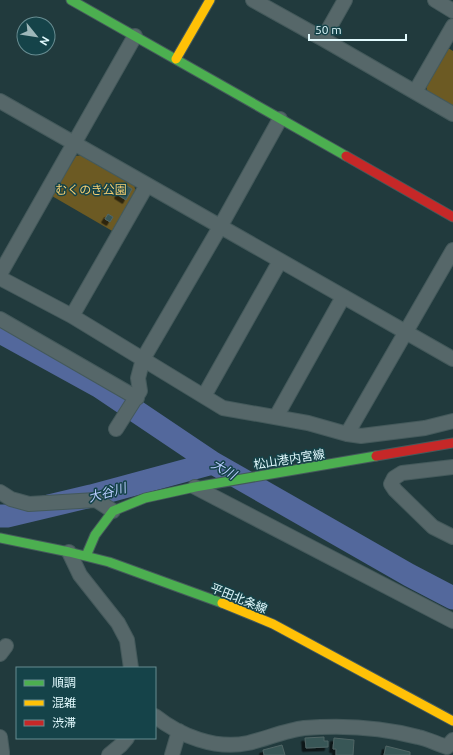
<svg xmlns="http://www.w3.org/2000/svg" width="453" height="755" viewBox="0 0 453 755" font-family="Ubuntu,'Noto Sans JP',sans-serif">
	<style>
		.green { fill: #6c5a23 }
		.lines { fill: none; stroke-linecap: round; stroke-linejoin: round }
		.river { stroke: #53689c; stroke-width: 23 }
		.building { fill: #375757; stroke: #516565; filter: url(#shadow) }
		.street-casing { stroke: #44595b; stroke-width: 16 }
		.fast-casing { stroke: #44595b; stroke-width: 11 }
		.slow-casing { stroke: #44595b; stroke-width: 11 }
		.jam-casing { stroke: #44595b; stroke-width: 11 }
		.street { stroke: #566769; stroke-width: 14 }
		.fast { stroke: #4caf50; stroke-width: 9 }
		.slow { stroke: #ffc107; stroke-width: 9 }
		.jam { stroke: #c62828; stroke-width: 9 }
		.labels { text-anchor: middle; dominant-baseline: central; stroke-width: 3; stroke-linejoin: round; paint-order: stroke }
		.park-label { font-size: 12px; fill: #f6cf71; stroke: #154349 }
		.street-label { font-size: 12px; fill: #e2fafe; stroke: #154349 }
		.water-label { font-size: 13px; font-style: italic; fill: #b7cbfd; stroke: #154349 }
	</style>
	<defs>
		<filter id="shadow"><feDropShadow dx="-3.5" dy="3.5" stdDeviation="0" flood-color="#0009"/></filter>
	</defs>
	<rect width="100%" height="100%" fill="#213a3d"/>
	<path class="green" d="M448 48 453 51V107L428 93 426 86Z
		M83 155 134 184 136 194 114 232 52 196 76 156Z"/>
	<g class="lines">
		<path class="river" d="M0 332 100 387 213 463 409 575 453 598
			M0 516H7L91 496 213 463"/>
	</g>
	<path class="building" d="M124 184 132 189 126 200 118 195Z
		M108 214 113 217 110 222 105 219Z
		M324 737V741H328V747L306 748 305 738Z
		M334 738 354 740 353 755H336V749H333Z
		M282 745 285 755H264L263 750Z
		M386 746 410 752V755H384Z"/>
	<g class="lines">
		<g class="street-casing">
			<path id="street" d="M253 0 323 39 453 114
				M435 0 453 11
				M323 39 345 0
				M415 92 453 26
				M0 101 453 359
				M0 274 135 36
				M0 278 72 316 223 408 308 423 347 434 361 436 425 428 453 421
				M72 316 147 185
				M0 319 137 398
				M204 396 280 261
				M276 417 343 297
				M116 429 140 391 138 378 143 359 220 227 280 119
				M347 434 453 250
				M453 467 402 473 394 478 391 484 395 490 433 527 453 537
				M195 487 453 621
				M0 492 11 499 29 504 96 500 113 511
				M69 552 80 575 118 623 127 640 131 668
				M0 654 6 646
				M155 716C180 736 216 750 248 743 265 739 287 730 304 728 341 725 381 727 418 737 428 739 437 744 447 747L453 740
				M0 737 2 752V755
				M109 755 121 745 127 738
				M172 755 179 731"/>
		</g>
		<g class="fast-casing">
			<path id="fast" d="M71 0 346 156
				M0 538 69 552 109 562 222 603
				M86 556 95 535 113 511 145 498 195 487 376 456"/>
		</g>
		<g class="slow-casing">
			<path id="slow" d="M176 59 210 0
				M222 603 273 624 453 721"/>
		</g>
		<g class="jam-casing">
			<path id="jam" d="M346 156 453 217
				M376 456 453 443"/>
		</g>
		<use href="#street" class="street"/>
		<use href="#fast" class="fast"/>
		<use href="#slow" class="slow"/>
		<use href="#jam" class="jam"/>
	</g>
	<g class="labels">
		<g class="park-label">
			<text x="91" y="189">むくのき公園</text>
		</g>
		<g class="street-label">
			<text transform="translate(289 459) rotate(-9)">松山港内宮線</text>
			<text transform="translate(239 598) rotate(22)">平田北条線</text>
		</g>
		<g class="water-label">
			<text transform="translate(224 469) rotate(30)">大川</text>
			<text transform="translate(107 492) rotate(-15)">大谷川</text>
		</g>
	</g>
	<rect x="16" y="667" width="140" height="72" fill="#154349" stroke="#678c91"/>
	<rect x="24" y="680" width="20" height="6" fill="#4caf50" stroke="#678c91"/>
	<text x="52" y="687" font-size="12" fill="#e2fafe">順調</text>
	<rect x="24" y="700" width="20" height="6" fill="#ffc107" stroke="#678c91"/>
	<text x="52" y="707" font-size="12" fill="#e2fafe">混雑</text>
	<rect x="24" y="720" width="20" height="6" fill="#c62828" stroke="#678c91"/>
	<text x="52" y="727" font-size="12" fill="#e2fafe">渋滞</text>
	<g transform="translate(36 36) rotate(120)"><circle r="19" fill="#154349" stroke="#678c91"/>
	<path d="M0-3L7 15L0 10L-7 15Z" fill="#9eb7ba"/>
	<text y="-6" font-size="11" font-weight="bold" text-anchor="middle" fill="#e2fafe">N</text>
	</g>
	<path d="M309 34v6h97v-6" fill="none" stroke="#e2fafe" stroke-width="2"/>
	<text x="315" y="34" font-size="12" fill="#e2fafe" stroke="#154349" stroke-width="3" paint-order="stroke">50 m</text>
</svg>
